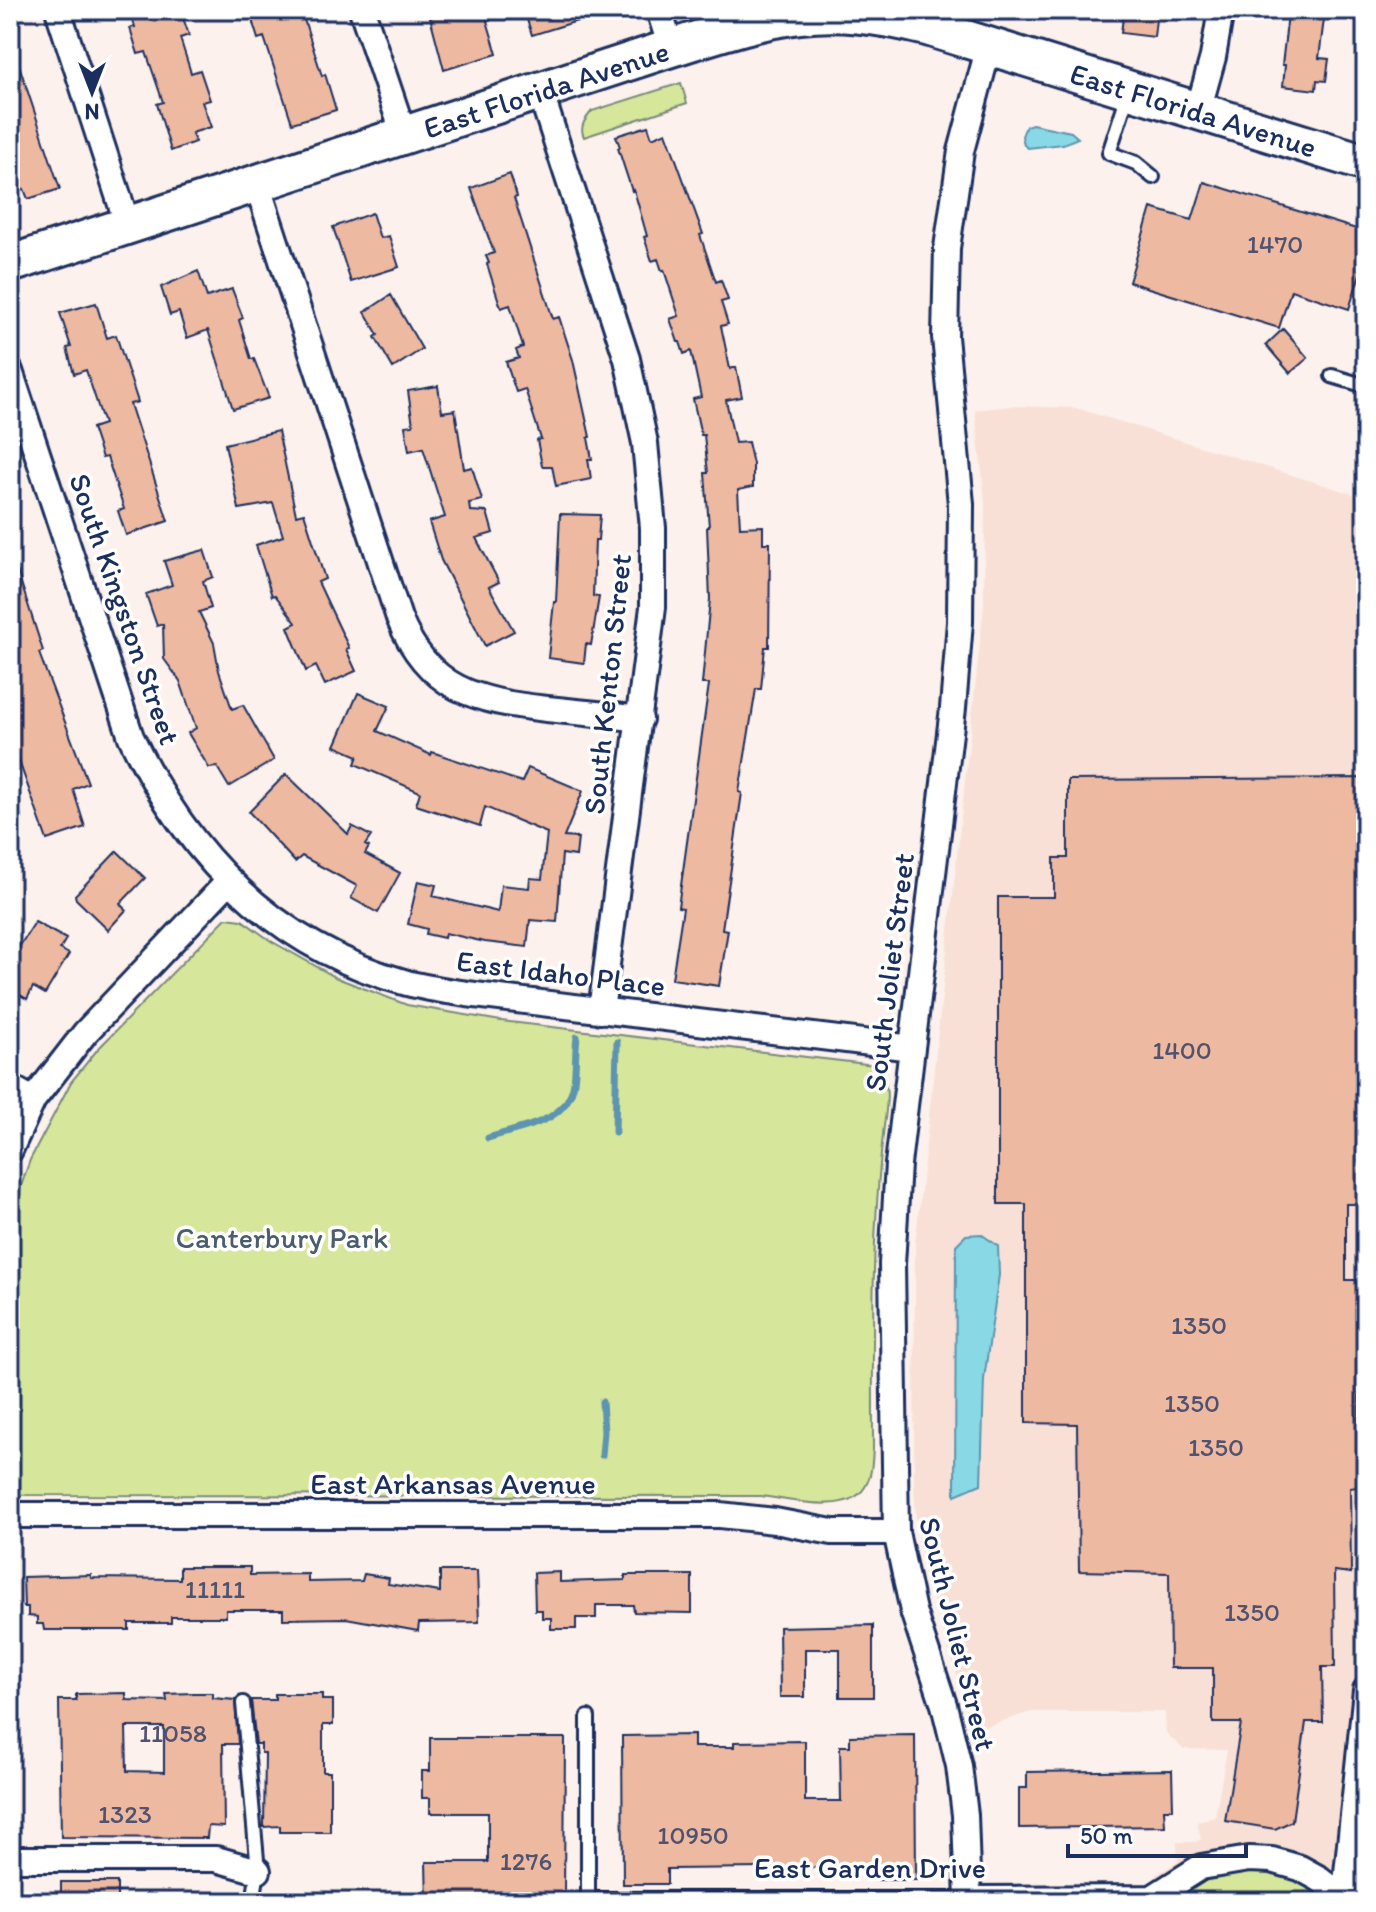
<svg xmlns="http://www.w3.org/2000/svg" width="1376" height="1912" viewBox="0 0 1376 1912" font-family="Itim,sans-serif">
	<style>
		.built { fill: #f8e0d6 }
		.green { fill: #d6e69a; stroke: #788a7c; stroke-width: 2 }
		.water { fill: #89d8e5; stroke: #5d94af; stroke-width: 2 }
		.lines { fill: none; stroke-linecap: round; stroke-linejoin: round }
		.stream { stroke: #5d94af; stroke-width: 7 }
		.building { fill: #eeb9a1; stroke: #1b2f5e; stroke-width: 2; fill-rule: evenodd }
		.lane-casing { stroke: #1b2f5e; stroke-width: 18 }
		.street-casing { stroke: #1b2f5e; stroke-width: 30 }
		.secondary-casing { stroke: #1b2f5e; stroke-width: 42 }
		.lane { stroke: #fff; stroke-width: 12 }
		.street { stroke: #fff; stroke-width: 24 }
		.secondary { stroke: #fff; stroke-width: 36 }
		.labels { text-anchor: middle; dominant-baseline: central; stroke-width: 7; stroke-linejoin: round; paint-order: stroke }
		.number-label { font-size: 26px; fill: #50526f }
		.street-label { font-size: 30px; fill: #1b2f5e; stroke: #fff }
		.park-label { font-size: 30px; fill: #4a5d6d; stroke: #fff }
	</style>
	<rect width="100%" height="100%" fill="#fcf1ec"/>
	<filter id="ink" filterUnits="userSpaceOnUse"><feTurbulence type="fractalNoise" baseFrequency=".0125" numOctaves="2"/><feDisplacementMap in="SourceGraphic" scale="16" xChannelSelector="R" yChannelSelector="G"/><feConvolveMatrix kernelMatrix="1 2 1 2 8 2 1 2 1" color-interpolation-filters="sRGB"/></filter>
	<g filter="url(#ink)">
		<path class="built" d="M1011 406 1076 408 1366 498V1902H1152V1886L1157 1874 1178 1862 1177 1842H1196L1201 1839 1197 1822 1215 1817 1227 1750 1183 1749 1166 1733 1165 1712H1031L974 1730 925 1572 916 1516 914 1485 915 1246 984 605 985 501 975 410Z"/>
		<path class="green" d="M681 83 687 103 584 137C579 127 585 119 592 111Z
			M226 918 242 920 271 941 337 978 407 1005 501 1021 875 1065C894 1083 885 1112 883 1135 871 1240 873 1344 873 1449 872 1462 872 1476 865 1487 848 1516 789 1499 761 1496L14 1495 10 1492V1218L30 1160 71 1082 97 1050Z
			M1272 1860 1340 1902H1156L1171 1884Z"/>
		<path class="water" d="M1032 124 1071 132 1078 138 1063 144 1028 148 1024 145 1022 136 1026 126Z
			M12 783 22 819 10 822V784Z
			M981 1234 998 1246 999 1275 984 1379 981 1484 955 1495 956 1245 966 1235Z"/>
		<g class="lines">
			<path class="stream" d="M615 1132 617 1042
				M488 1138C520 1127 568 1124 574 1082 576 1068 575 1052 577 1037
				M602 1455 604 1432 602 1402"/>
		</g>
		<path class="building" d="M130 10H172L175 17 182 15 189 35 180 38 191 73 200 70 210 100 202 102 211 127 192 133 195 142 171 151 157 104 163 102 146 52 138 54 130 28 135 27Z
			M249 10H301L322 76 325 74 336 110 292 123 264 37 258 39Z
			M440 10H472L475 18 485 14 497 54 444 70 429 13Z
			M524 10H599L600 14 532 35Z
			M1124 10H1157L1154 37 1121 33Z
			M1288 14 1324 19 1319 58 1329 59 1326 81 1317 80 1316 90 1283 86 1285 65H1282Z
			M14 50 60 189 28 199 24 189 10 193V51Z
			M648 126 652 138 666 132 703 234 700 235 716 282 721 280 728 300 721 302 728 324 721 326 730 369 736 367 742 397 726 400 735 443 748 442 753 464V487L738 490 740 527 763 526V543H770L769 647H765L761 689H756L739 792 742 793 722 929 728 930 719 986 672 979 683 908 678 907 709 684H702L710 599 707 527H709L705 473H708L704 435H701L693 399 701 397 691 351 684 354 680 342H678L670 319 679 316 664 270 662 271 658 259 652 261 644 237 647 236 634 190 632 191 618 148 620 147 616 136Z
			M510 174 517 197 514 198 553 319 559 317 573 360 590 437 588 438 592 459H588L591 479 556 486 552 466H542L537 440 541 439 525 389 516 392 506 362 519 358 516 350 523 347 510 305 501 308 487 264 489 263 486 256 494 253 471 188Z
			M1204 182 1366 232V255L1349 309 1291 290 1279 328 1129 282 1151 208 1192 220Z
			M372 213 380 238 389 236 399 267 351 282 333 227Z
			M198 271 207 297 232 289 243 318 239 320 251 359H254L269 398 233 409 208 330 187 338 179 312 170 315 161 287Z
			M391 295 422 349 393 368 375 337 378 335 365 312Z
			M96 303 107 338 116 335 138 402 130 404 168 521 126 535 118 511 124 509 107 457 102 458 92 428 104 424 86 370 74 374 67 348 71 347 60 313Z
			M1283 329 1308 358 1290 373 1266 345Z
			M438 386 442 412 455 410 464 469 472 467 482 500 469 503 470 511 487 512 493 533 476 538 499 582 489 587 514 631 485 646 441 560 429 522 445 517 423 448 409 451 405 426 413 425 408 391Z
			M278 431 296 515 304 513 325 579 318 582 349 648 346 649 356 671 325 685 316 666 306 671 288 627 296 623 275 595 272 596 256 545 283 536 273 503 239 509 225 444Z
			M560 514 600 515 598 540H595L593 596 599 597 591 645 586 644 584 663 548 658 554 602H556Z
			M204 550 213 577 203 581 211 608 199 612 214 643 219 671 232 709 243 705 274 760 229 787 217 767 209 768 188 733 196 728 180 681 164 659 163 624 157 626 146 594 172 585 164 561Z
			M14 561 43 651 39 653 88 783 73 789 85 827 47 840 10 736V562Z
			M358 693 389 706 377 731 431 755 432 752 522 782 528 768 583 791 564 837 578 838 576 856 562 854 557 922 530 920 527 947 485 942 445 933 444 938 426 934 427 929 408 924 418 881 436 885 433 896 498 912 501 885 529 888 530 878 542 879 547 833 485 807 480 826 416 805 420 792 355 764 358 756 335 746Z
			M286 774 348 834 352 826 371 836 365 845 369 847 365 854 400 873 378 913 351 898 357 886 302 856 295 862 249 812Z
			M1366 778V1204H1346V1280H1361L1357 1487 1350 1488 1351 1573 1334 1571 1335 1667H1322L1323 1722H1306L1292 1821 1275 1829 1225 1821 1241 1723H1213V1668H1170L1169 1573 1079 1571 1077 1424 1026 1423V1204H998V897H1054V858H1068V780Z
			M117 851 145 878 120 904 126 910 108 930 76 899 75 895Z
			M35 922 66 939 60 949 69 954 45 994 33 987 27 999 10 989V942L19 947Z
			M180 1567H250V1575L308 1574V1582L362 1581 364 1574 389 1578 388 1584 440 1592V1571H477L479 1622 419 1623 418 1631 346 1618 283 1619V1610H226V1617H171V1623H129V1630H44L43 1624H37V1617L28 1616V1607H24L23 1577 91 1575V1578L180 1579Z
			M560 1572V1582L625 1580V1575H692V1613L634 1612 633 1605H596V1618H576V1629H551V1618H542V1610H535L534 1573Z
			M873 1625V1697H840V1649H805V1697H780L779 1627Z
			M126 1693V1700L167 1701 166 1694 193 1693H213V1698L235 1700 238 1744H223L224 1827 208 1826 207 1838 61 1837 59 1700H76V1694ZM126 1727H164V1772L127 1771Z
			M275 1694H322V1700H333V1725H323V1772H330V1832H280V1826L264 1827 265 1753H261V1744H256L251 1700H275Z
			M694 1735V1747H734V1742L805 1741V1801H841L840 1746H850V1736L915 1735 916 1880H874V1867L765 1868 667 1869V1884H623L622 1736Z
			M430 1738H565L564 1902H427L426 1862H488V1813H430V1798H422V1771H430Z
			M1172 1770 1173 1809H1164L1165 1826 1019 1828V1788H1027V1772Z
			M61 1882H117V1902H61Z"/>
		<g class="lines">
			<g class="lane-casing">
				<path id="lane" d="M1128 94 1109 153 1136 163 1153 177
					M1332 376 1366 386
					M243 1703 258 1871 253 1902
					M588 1899H968
					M588 1902V1717"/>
			</g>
			<g class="street-casing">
				<path id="street" d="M58 10 128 226
					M362 10 404 135
					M659 10 671 48
					M540 91 627 359 645 443 653 528V607L601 1011
					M1198 111 1213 57 1221 10
					M257 184 399 618C428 690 476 701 547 709 578 712 609 715 640 719
					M10 371 131 737C188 857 275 947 407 983 426 988 447 991 467 994L912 1048
					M10 1087 33 1100
					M10 1150 33 1100 85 1033 229 881
					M10 1515H720L775 1521 832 1532H896
					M10 1859H216L258 1871
					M968 1899 1152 1898 1201 1867 1249 1859 1272 1860 1300 1868 1320 1879 1344 1899
					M968 1902 965 1815 959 1766 944 1705 913 1611 896 1532 892 1264 898 1164 953 708 960 622 961 504 945 337 947 248 961 151 989 46
					M1344 1902 1366 1690"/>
			</g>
			<g class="secondary-casing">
				<g id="secondary">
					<path id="s1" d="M10 264 671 48C773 16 820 0 927 27L1366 163"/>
				</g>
			</g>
			<use href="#lane" class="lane"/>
			<use href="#street" class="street"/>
			<use href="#secondary" class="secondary"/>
		</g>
	</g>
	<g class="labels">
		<g class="number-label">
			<text x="1275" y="244">1470</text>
			<text x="1182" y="1050">1400</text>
			<text x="1199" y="1325">1350</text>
			<text x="1192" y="1403">1350</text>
			<text x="1216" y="1447">1350</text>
			<text x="215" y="1589">11111</text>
			<text x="1252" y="1612">1350</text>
			<text x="173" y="1733">11058</text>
			<text x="125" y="1814">1323</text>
			<text x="693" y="1835">10950</text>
			<text x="526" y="1861">1276</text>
		</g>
		<g class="street-label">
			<text stroke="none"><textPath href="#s1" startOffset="564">East Florida Avenue</textPath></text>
			<text stroke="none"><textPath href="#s1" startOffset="1236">East Florida Avenue</textPath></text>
			<text transform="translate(125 609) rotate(71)">South Kingston Street</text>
			<text transform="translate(607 684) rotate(-84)">South Kenton Street</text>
			<text transform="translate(889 972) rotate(-83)">South Joliet Street</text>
			<text transform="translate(561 973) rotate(7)">East Idaho Place</text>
			<text x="453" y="1483">East Arkansas Avenue</text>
			<text transform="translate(958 1634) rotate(76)">South Joliet Street</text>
			<text x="870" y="1867">East Garden Drive</text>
		</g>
		<g class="park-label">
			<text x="282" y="1237">Canterbury Park</text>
		</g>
	</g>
	<rect width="1376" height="1912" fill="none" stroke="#fff" stroke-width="40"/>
	<rect x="20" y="20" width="1336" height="1872" fill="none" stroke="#1b2f5e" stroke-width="3" filter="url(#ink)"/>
	<g transform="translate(92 92) rotate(180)" stroke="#ffffff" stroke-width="6" paint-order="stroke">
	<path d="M0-6L14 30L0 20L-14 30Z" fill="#1b2f5e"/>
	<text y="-12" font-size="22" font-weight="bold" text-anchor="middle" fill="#1b2f5e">N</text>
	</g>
	<path d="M1068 1844v12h178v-12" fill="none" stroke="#1b2f5e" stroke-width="4"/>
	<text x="1080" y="1844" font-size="24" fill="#1b2f5e" stroke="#ffffff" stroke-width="6" paint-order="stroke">50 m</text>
</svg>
